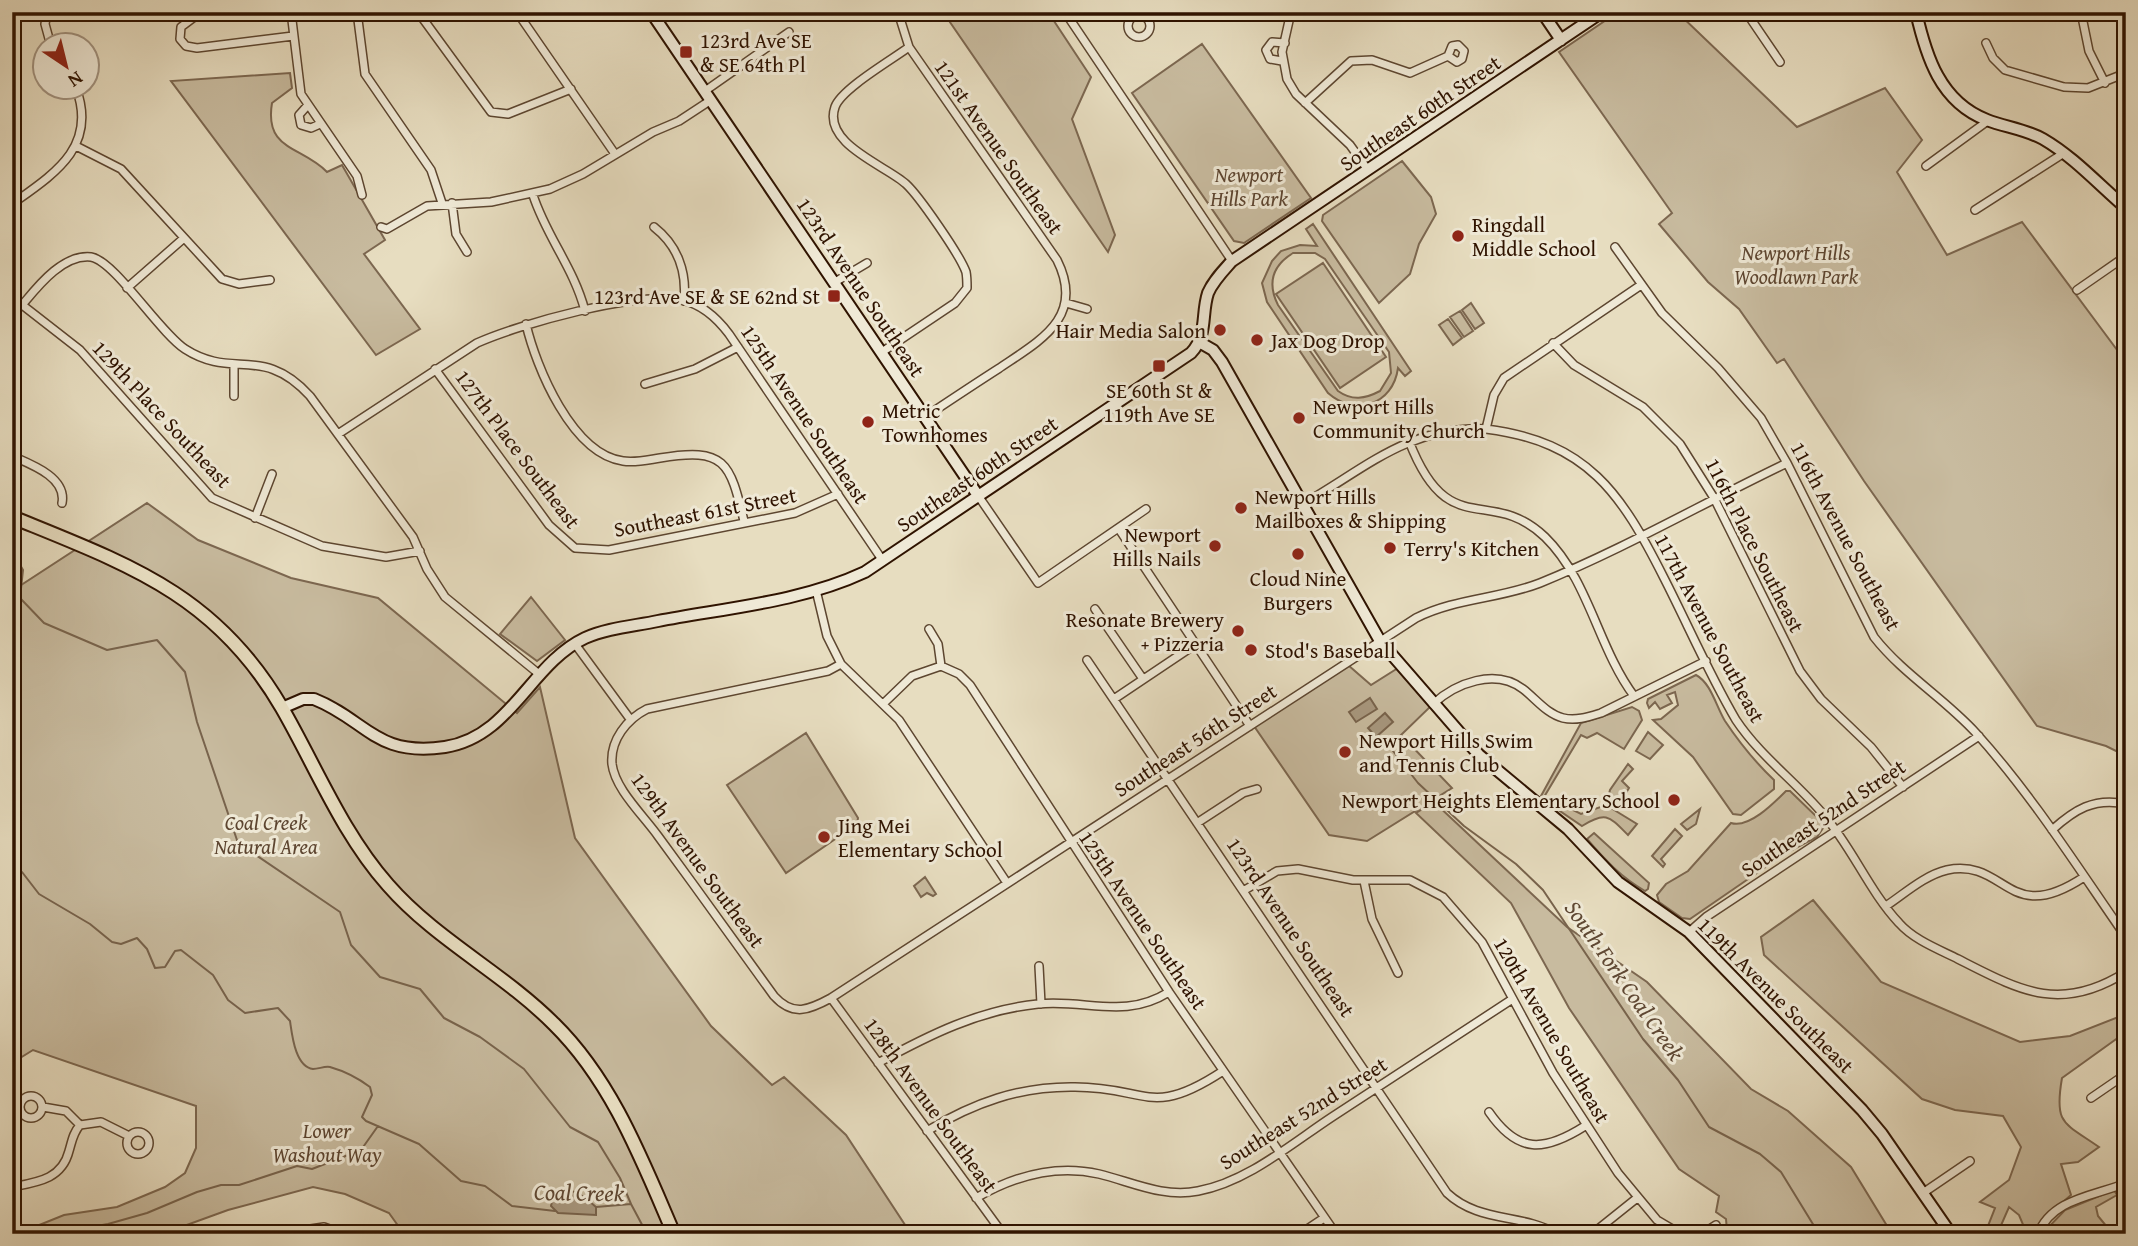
<svg xmlns="http://www.w3.org/2000/svg" width="2138" height="1246" viewBox="0 0 2138 1246" font-family="'Gentium Book Plus',serif">
	<style>
		.green { fill: #c8bb9f; stroke: #7c6750; stroke-width: 2; fill-rule: evenodd }
		.water { fill: #a8987f; stroke: #78634c; stroke-width: 2 }
		.lines { fill: none; stroke-linecap: round; stroke-linejoin: round }
		.stream { stroke: #78634c; stroke-width: 2 }
		.street-casing { stroke: #5d4630; stroke-width: 10 }
		.secondary-casing { stroke: #2f1300; stroke-width: 14 }
		.primary-casing { stroke: #2f1300; stroke-width: 16 }
		.street { stroke: #efe9d6; stroke-width: 7 }
		.secondary { stroke: #efe9d6; stroke-width: 10 }
		.primary { stroke: #e7ddc0; stroke-width: 12 }
		.poi-dot { fill: #8f2418; stroke: #efe9d6; stroke-width: 2.5 }
		.labels { text-anchor: middle; dominant-baseline: central; stroke-width: 6; stroke-linejoin: round; paint-order: stroke }
		.poi-label { font-size: 21px; fill: #2f1300; stroke: #efe9d6; text-anchor: start }
		.street-label { font-size: 21px; fill: #2f1300; stroke: #efe9d6 }
		.park-label { font-size: 21px; font-style: italic; fill: #5d4530; stroke: #efe9d6 }
		.water-label { font-size: 23px; font-style: italic; fill: #5f4833; stroke: #efe9d6 }
	</style>
	<rect width="100%" height="100%" fill="#e7ddc0"/>
	<filter id="stains"><feTurbulence type="fractalNoise" baseFrequency=".00286" numOctaves="4"/><feColorMatrix values="0 0 0 0 .2 0 0 0 0 .09 0 0 0 0 .02 0 0 0 .5 -.17"/></filter>
	<radialGradient id="worn" r=".72"><stop offset=".6" stop-color="#630" stop-opacity="0"/><stop offset="1" stop-color="#630" stop-opacity=".3"/></radialGradient>
	<path class="green" d="M943 12H1048L1091 77 1072 119 1115 235 1108 252Z
		M1618 12H1677L1797 127 1885 88 1922 140 1897 172 1947 255 2022 222 2126 362V756L2106 746 2037 726 1864 481 1784 359 1777 363 1739 309 1708 282 1659 224 1672 213 1559 52Z
		M1202 44 1311 198 1244 243 1234 241 1132 93Z
		M290 73 292 88 272 103C264 151 302 146 327 172L342 165 385 240 364 254 420 329 376 355 171 81Z
		M1402 161 1431 197 1436 214 1419 244 1410 274 1379 303 1322 221 1323 215Z
		M1313 224 1411 371 1405 376 1398 368C1393 405 1355 417 1328 393L1267 302 1262 283 1272 261 1281 251 1300 245 1317 246 1306 229ZM1293 253H1315L1325 259 1389 352 1391 373 1380 391C1365 399 1352 401 1338 391L1278 305C1267 283 1272 266 1293 253Z
		M1323 263 1386 357 1340 388 1276 294Z
		M1471 303 1484 323 1475 329 1462 310Z
		M1460 311 1473 331 1464 337 1450 317Z
		M1448 319 1462 338 1453 345 1439 325Z
		M147 503 198 540 291 578 378 598 517 713 540 687 575 838 711 1026 772 1085 784 1077 846 1135 911 1234H404L389 1213 345 1194 313 1187 228 1210 162 1234H17L64 1215 117 1207 165 1187 185 1173 196 1148V1106L33 1050 12 1063V591Z
		M531 597 565 640 537 661 500 634Z
		M1348 665 1371 685 1398 668 1431 706 1401 735 1452 788 1367 841 1329 835 1254 726Z
		M1696 675C1711 683 1716 706 1725 721 1739 742 1755 762 1774 780V789L1741 815 1733 814 1693 757 1653 720 1661 719 1678 705 1675 692 1667 695 1672 703 1660 709 1655 702 1649 708 1647 703 1648 699Z
		M1632 707 1639 711 1642 720 1624 749 1597 733 1587 738 1581 735 1544 797 1541 796 1581 723Z
		M1648 732 1663 745 1650 759 1636 751Z
		M806 733 858 818 857 824 786 873 727 785Z
		M1628 764 1633 769 1622 781 1629 788 1617 808 1607 802 1610 790Z
		M1786 791H1790L1820 820 1823 828 1817 837 1786 853 1690 919 1682 918 1659 902 1657 895 1666 884 1688 871 1731 823C1749 829 1775 802 1786 791Z
		M1434 802 1567 927 1647 982 1751 1089 1788 1111 1851 1167 1892 1234H1736L1727 1231 1726 1219 1716 1212 1719 1196 1679 1169 1569 1008 1511 903 1416 813Z
		M1563 805 1581 814 1606 805 1637 824 1628 835C1609 816 1606 811 1582 826L1557 809 1558 805Z
		M1700 809 1696 824 1687 830 1681 824Z
		M1675 829 1682 836 1661 859 1665 864 1663 867 1652 856Z
		M1594 833 1649 883 1648 889 1645 891C1621 877 1605 860 1587 839Z
		M925 877 936 894 933 896 927 893 921 897 914 886Z
		M1813 900 1881 982 2020 1042 2070 1036 2126 1014V1032L2062 1078C2054 1124 2063 1122 2099 1147L2078 1162 2061 1164 2071 1195 2042 1220 2036 1234H2027L2019 1215 2009 1207 1999 1230 1988 1226 1995 1208 1980 1202 2009 1180 2021 1147 2003 1116 1955 1110 1922 1099 1764 955 1761 937Z
		M2114 1190 2117 1195 2096 1207 2098 1216 2107 1227H2126V1234H2042L2065 1210Z"/>
	<path class="water" d="M1370 698 1377 709 1356 722 1349 712Z
		M1385 713 1393 722 1376 737 1368 728Z
		M563 1190C578 1190 585 1198 596 1207V1215L558 1213 551 1206 553 1197Z"/>
	<g class="lines">
		<path class="stream" d="M12 551 23 570 20 598 44 623 107 650 157 640 185 672 197 722 238 843 340 912 351 945 380 977 420 989 444 1018 480 1037 524 1069 570 1127 598 1142 620 1178 631 1204
			M1393 751 1418 783 1464 826 1516 864 1543 890 1643 1039 1678 1080 1709 1127 1760 1154 1781 1172 1819 1234
			M12 872H22L39 894 90 924 112 942 121 944 137 938 147 949 155 968 165 967 175 951 181 950 213 975 228 1000 245 1013 278 1008 290 1021C292 1034 295 1067 313 1069 319 1069 324 1066 330 1067 344 1071 358 1078 370 1087L372 1095 362 1117 366 1121 419 1144 461 1181 485 1186 512 1206 555 1211
			M596 1207 631 1204 647 1234
			M50 1234 108 1224 147 1213 197 1192 221 1185H239L297 1166 312 1169 361 1150 378 1126"/>
		<g class="street-casing">
			<path id="street" d="M47 12 45 24 51 46
				M201 12 181 27 180 39 186 46 197 48 293 36
				M291 12 301 94 357 176 362 195
				M357 12 365 74 431 170 442 203
				M418 12 491 112 508 114 571 89
				M517 12 615 154
				M898 12 909 47 1057 260C1086 318 1039 341 998 369 973 385 949 401 925 417
				M1065 12 1232 261
				M1291 12 1282 52 1287 79 1296 94 1350 145 1368 170
				M1746 12 1780 62
				M2081 12 2089 51 2105 83
				M1128 26a11 11 0 1 1 22 0a11 11 0 1 1-22 0Z
				M656 20 667 12
				M1986 43 1993 58 2005 70 2064 87 2088 88 2126 73
				M1282 61 1270 59 1266 50 1272 42 1285 43
				M705 91 789 32
				M1305 103 1351 61 1372 60 1410 73 1448 56 1452 46 1458 45 1464 51 1462 59 1457 62 1448 56
				M307 106 299 115 301 125 311 128 320 124
				M76 146 121 169 222 279 239 284 270 280
				M1926 166 1989 120
				M533 195C546 236 574 268 585 311
				M452 203 456 234 467 252
				M12 204C54 174 98 147 76 88
				M1975 210 2064 153
				M381 227 387 229 427 206 491 202 550 189 583 174 653 132 679 121 711 100
				M654 227C677 245 687 271 684 301
				M1615 247 1662 313 1718 368 1761 418 1787 463 1874 637C1903 674 1944 698 1976 733 2032 795 2078 868 2126 937
				M835 282 867 263
				M127 288 184 238
				M2077 290 2126 256
				M12 297 80 350 212 498 322 546 386 557 420 551
				M1066 303 1087 309
				M23 304C38 286 63 254 91 257 115 261 159 332 185 349 233 380 263 344 310 396L413 537 427 569 445 597 539 674
				M526 324C536 367 572 454 623 461 635 463 647 460 660 458 725 447 730 462 744 521
				M1553 343 1574 365 1643 407 1680 444 1714 498 1800 671 1821 699 1871 747 1903 787
				M882 352 955 303 967 288C967 283 967 277 966 272 960 255 919 196 906 184 887 166 822 144 835 107 841 89 893 59 909 47
				M234 364V396
				M435 369 549 525 575 548 609 550 795 513 838 494
				M645 384 695 369 738 347
				M1486 429C1588 442 1621 493 1664 578 1688 625 1709 674 1736 720 1760 756 1795 781 1823 814 1852 847 1869 891 1899 923 1914 940 1938 949 1958 959 2019 990 2060 1014 2126 972
				M338 434 477 343C519 324 638 291 682 300 701 304 717 318 729 334L883 561
				M1409 441C1449 544 1489 484 1545 537 1589 580 1598 648 1634 696
				M12 456C30 464 67 477 62 503
				M979 497 1038 583 1146 509
				M1303 504C1366 468 1408 426 1486 429L1494 395 1504 378 1641 285
				M255 518 272 474
				M1119 529 1250 726
				M816 590 827 636 841 664 899 720 1007 883
				M1095 609 1143 679
				M929 629 938 644 941 666 959 674 970 685 1169 992 1336 1234
				M575 644 630 719
				M1087 660 1447 1193C1479 1223 1521 1213 1557 1234
				M841 664 828 671 647 709C627 719 610 740 612 764 615 789 643 815 658 836 697 889 735 942 774 996 793 1017 809 1010 831 998L1416 618C1456 598 1499 599 1540 583 1624 549 1705 502 1787 463
				M1114 699 1196 644
				M884 703 912 676 941 666
				M1433 704C1456 683 1495 668 1523 689 1536 699 1547 714 1563 718 1576 721 1588 717 1601 713L1706 661
				M1197 823 1243 793 1257 789
				M2052 830C2074 810 2094 797 2126 804
				M1364 881 1372 919 1398 973
				M1243 891 1277 871 1298 869 1353 880H1410L1443 897 1482 942 1553 1073 1618 1173 1657 1220 1674 1230 1690 1234
				M1886 906C1904 894 1925 875 1947 870 2007 858 2007 928 2084 877
				M1689 932 1706 917 1979 736
				M1039 966 1041 1004
				M831 998 1003 1234
				M878 1063C929 1035 979 1010 1038 1004 1087 999 1124 1020 1169 992
				M20 1107a11 11 0 1 1 22 0a11 11 0 1 1-22 0Z
				M2091 1098 2126 1074
				M43 1107 66 1111 80 1125 101 1122 129 1136
				M1489 1112C1518 1154 1544 1152 1585 1126
				M927 1131C973 1103 1020 1086 1075 1087 1148 1087 1150 1119 1223 1071
				M127 1143a11 11 0 1 1 22 0a11 11 0 1 1-22 0Z
				M12 1187C38 1182 62 1179 69 1151 72 1141 73 1133 80 1125
				M1923 1193 1970 1161
				M976 1198C1014 1176 1056 1164 1099 1174 1132 1182 1163 1198 1198 1191 1247 1182 1291 1144 1332 1117 1392 1078 1452 1039 1511 1000
				M277 1234 324 1227 343 1234
				M1300 1234 1324 1218
				M1592 1234 1637 1198
				M1702 1234 1716 1225
				M2038 1234C2052 1198 2095 1196 2126 1183"/>
		</g>
		<g class="secondary-casing">
			<path id="secondary" d="M651 12 979 497
				M1542 12 1561 40
				M1916 12C1926 56 1940 102 1987 120 2005 127 2025 129 2043 139 2074 157 2099 185 2126 208
				M1199 342 1213 350 1222 362 1380 641 1479 755 1568 829 1618 882 1689 932 1862 1110 1882 1134 1951 1234
				M282 708 303 699H314C367 720 375 757 445 747 511 737 530 664 585 638 607 628 634 626 658 621 726 608 801 602 865 572L1191 353C1208 335 1201 314 1208 293 1213 281 1223 271 1232 261L1602 12"/>
		</g>
		<g class="primary-casing">
			<path id="primary" d="M12 517C127 564 216 594 282 708 316 767 342 833 388 885 436 940 502 972 554 1024 612 1081 642 1160 674 1234"/>
		</g>
		<use href="#street" class="street"/>
		<use href="#secondary" class="secondary"/>
		<use href="#primary" class="primary"/>
	</g>
	<g class="poi-dot">
		<rect x="679" y="45" width="14" height="14" rx="3.5"/>
		<circle cx="1458" cy="236" r="7"/>
		<rect x="827" y="289" width="14" height="14" rx="3.5"/>
		<circle cx="1220" cy="330" r="7"/>
		<circle cx="1257" cy="340" r="7"/>
		<rect x="1152" y="359" width="14" height="14" rx="3.5"/>
		<circle cx="1299" cy="418" r="7"/>
		<circle cx="868" cy="422" r="7"/>
		<circle cx="1241" cy="508" r="7"/>
		<circle cx="1215" cy="546" r="7"/>
		<circle cx="1390" cy="548" r="7"/>
		<circle cx="1298" cy="554" r="7"/>
		<circle cx="1238" cy="631" r="7"/>
		<circle cx="1251" cy="650" r="7"/>
		<circle cx="1345" cy="752" r="7"/>
		<circle cx="1674" cy="800" r="7"/>
		<circle cx="824" cy="837" r="7"/>
	</g>
	<g class="labels">
		<g class="poi-label">
			<text x="700" y="40">123rd Ave SE<tspan x="700" dy="24">&amp; SE 64th Pl</tspan></text>
			<text x="1472" y="224">Ringdall<tspan x="1472" dy="24">Middle School</tspan></text>
			<text x="820" y="296" text-anchor="end">123rd Ave SE &amp; SE 62nd St</text>
			<text x="1206" y="330" text-anchor="end">Hair Media Salon</text>
			<text x="1271" y="340">Jax Dog Drop</text>
			<text x="1159" y="390" text-anchor="middle">SE 60th St &amp;<tspan x="1159" dy="24">119th Ave SE</tspan></text>
			<text x="1313" y="406">Newport Hills<tspan x="1313" dy="24">Community Church</tspan></text>
			<text x="882" y="410">Metric<tspan x="882" dy="24">Townhomes</tspan></text>
			<text x="1255" y="496">Newport Hills<tspan x="1255" dy="24">Mailboxes &amp; Shipping</tspan></text>
			<text x="1201" y="534" text-anchor="end">Newport<tspan x="1201" dy="24">Hills Nails</tspan></text>
			<text x="1404" y="548">Terry's Kitchen</text>
			<text x="1298" y="578" text-anchor="middle">Cloud Nine<tspan x="1298" dy="24">Burgers</tspan></text>
			<text x="1224" y="619" text-anchor="end">Resonate Brewery<tspan x="1224" dy="24">+ Pizzeria</tspan></text>
			<text x="1265" y="650">Stod's Baseball</text>
			<text x="1359" y="740">Newport Hills Swim<tspan x="1359" dy="24">and Tennis Club</tspan></text>
			<text x="1660" y="800" text-anchor="end">Newport Heights Elementary School</text>
			<text x="838" y="825">Jing Mei<tspan x="838" dy="24">Elementary School</tspan></text>
		</g>
		<g class="street-label">
			<text transform="translate(1420 113) rotate(-34)">Southeast 60th Street</text>
			<text transform="translate(999 147) rotate(55)">121st Avenue Southeast</text>
			<text transform="translate(861 287) rotate(56)">123rd Avenue Southeast</text>
			<text transform="translate(162 414) rotate(47)">129th Place Southeast</text>
			<text transform="translate(805 414) rotate(56)">125th Avenue Southeast</text>
			<text transform="translate(518 449) rotate(53)">127th Place Southeast</text>
			<text transform="translate(977 474) rotate(-34)">Southeast 60th Street</text>
			<text transform="translate(705 512) rotate(-11)">Southeast 61st Street</text>
			<text transform="translate(1846 536) rotate(62)">116th Avenue Southeast</text>
			<text transform="translate(1755 545) rotate(63)">116th Place Southeast</text>
			<text transform="translate(1710 628) rotate(62)">117th Avenue Southeast</text>
			<text transform="translate(1195 740) rotate(-33)">Southeast 56th Street</text>
			<text transform="translate(1823 818) rotate(-34)">Southeast 52nd Street</text>
			<text transform="translate(698 860) rotate(54)">129th Avenue Southeast</text>
			<text transform="translate(1143 920) rotate(56)">125th Avenue Southeast</text>
			<text transform="translate(1291 927) rotate(56)">123rd Avenue Southeast</text>
			<text transform="translate(1776 995) rotate(45)">119th Avenue Southeast</text>
			<text transform="translate(1552 1030) rotate(60)">120th Avenue Southeast</text>
			<text transform="translate(931 1105) rotate(54)">128th Avenue Southeast</text>
			<text transform="translate(1303 1113) rotate(-32)">Southeast 52nd Street</text>
		</g>
		<g class="park-label">
			<text x="1249" y="174">Newport<tspan x="1249" dy="24">Hills Park</tspan></text>
			<text x="1796" y="252">Newport Hills<tspan x="1796" dy="24">Woodlawn Park</tspan></text>
			<text x="266" y="822">Coal Creek<tspan x="266" dy="24">Natural Area</tspan></text>
			<text x="327" y="1130">Lower<tspan x="327" dy="24">Washout Way</tspan></text>
		</g>
		<g class="water-label">
			<text transform="translate(1625 980) rotate(55)">South Fork Coal Creek</text>
			<text transform="translate(579 1192) rotate(1)">Coal Creek</text>
		</g>
	</g>
	<rect width="2138" height="1246" fill="none" stroke="#e7ddc0" stroke-width="42"/>
	<rect x="14" y="14" width="2110" height="1218" fill="none" stroke="#2f1300" stroke-width="3.5"/>
	<rect x="21" y="21" width="2096" height="1204" fill="none" stroke="#2f1300" stroke-width="2"/>
	<g transform="translate(66 66) rotate(145)"><circle r="33" fill="#efe9d6" stroke="#a29380" stroke-width="2"/>
	<path d="M0-5L12 26L0 18L-12 26Z" fill="#8f2418"/>
	<text y="-10" font-size="19" font-weight="bold" text-anchor="middle" fill="#2f1300">N</text>
	</g>
	<rect width="100%" height="100%" filter="url(#stains)"/>
	<rect width="100%" height="100%" fill="url(#worn)"/>
</svg>
